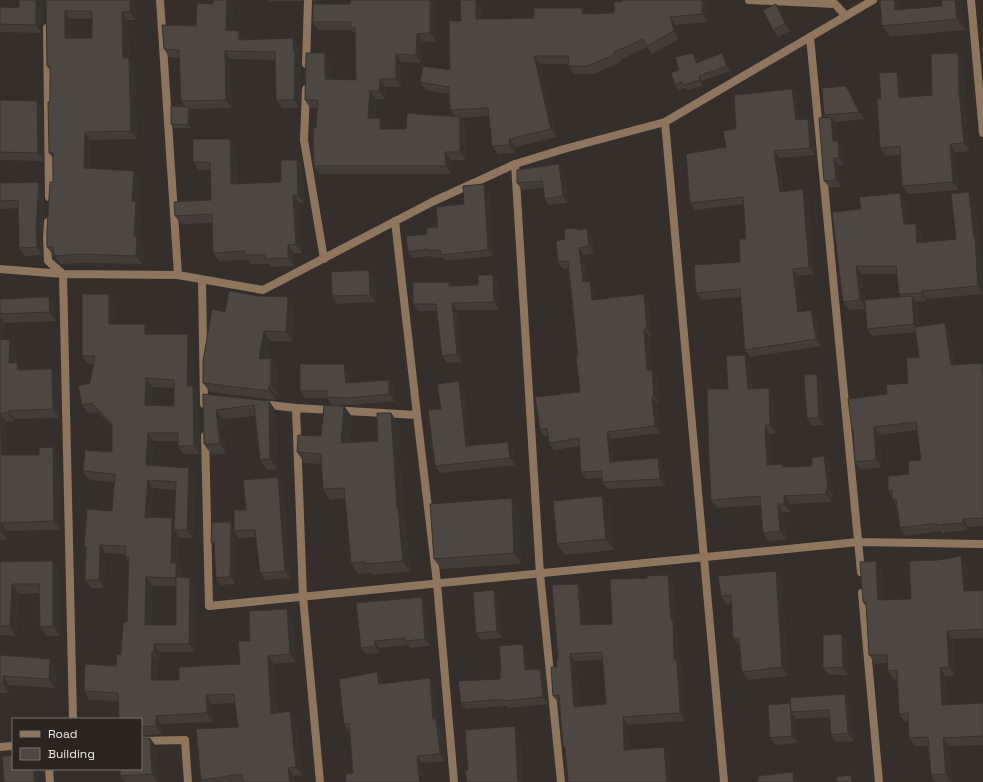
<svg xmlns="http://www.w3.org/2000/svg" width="983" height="782" viewBox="0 0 983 782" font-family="'Space Grotesk',sans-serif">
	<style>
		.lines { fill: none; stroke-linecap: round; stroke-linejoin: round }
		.street { stroke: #90755d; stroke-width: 8 }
		.wall { fill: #423d39; fill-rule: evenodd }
		.shaded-wall { fill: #36322e }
		.building { fill: #4d4742; stroke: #36322e; fill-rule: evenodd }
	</style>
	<rect width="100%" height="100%" fill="#342f2a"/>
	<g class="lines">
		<path class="street" d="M160 0 178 275
			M749 0 835 4 846 16
			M971 0 983 133
			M47 28 49 197
			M810 37 861 572
			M306 64 308 0
			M306 89 304 140 324 259
			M665 122 724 782
			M515 164 540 574 561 782
			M395 221 417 415 437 583 454 782
			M48 222 47 238 48 261 63 274 73 719
			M0 269 63 274 178 275 263 290 432 202 515 164 564 149 665 122 873 0
			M202 280 204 404
			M261 404 296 408 417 415
			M296 408 303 597 320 782
			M205 436 209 606 858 542 983 544
			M862 593 879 782
			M141 741 185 740 188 782
			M0 747 13 746
			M49 769 50 782"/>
	</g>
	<path class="wall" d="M19 0 42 33 0 32V7L19 8Z
		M46 0H135L136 20H128L129 58 135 66 137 139 90 140V168L140 179 138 205 141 210 140 241 143 245 142 264 86 263 60 264 47 247 53 182V158L49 153 50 70 47 66ZM70 19H92V38H71Z
		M213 0H233L232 30 245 39V40L299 46V59L301 61 299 108H282L276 100V60L230 59 232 108 190 109 191 111V128H174L171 124 185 107 181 101 180 58 169 57 164 49 196 26 213 4Z
		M268 0H303L302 1H269Z
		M313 0H329L313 1Z
		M435 0 436 41 423 42 421 63 401 62V87H386L385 99H376L375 118 386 126V129H406L455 116 450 110 449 94 426 90 420 82 450 70 461 21 460 0H478L482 6V19L534 18 586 14 614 13 622 2V0H708V22L675 25 679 39 652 54 647 47 620 60 621 62 594 74H574L568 66V64H540L557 137 515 147V153L498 154 492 146 489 116 461 118 466 125V160H451V174H320L314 166 317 108H310L305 100 331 61V79L356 80V35L352 30H318L313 22 350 4Z
		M880 0H898L901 3V10L942 6 941 0H962L965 30 890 37 882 26Z
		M776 4 781 11 790 31 778 37 773 30Z
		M693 53 697 58 698 62 726 58 730 71 702 81 703 86 687 90 685 88 679 90 675 85 679 70Z
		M964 61 965 100 969 151 955 153 959 190 908 194 902 186 900 155 886 156 880 148 881 99 897 72 902 80 904 97 932 95Z
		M846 86 851 93 864 119 834 122 836 124 837 141 843 148 844 165H839L841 187 830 188 824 181 825 117 824 115Z
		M792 89 797 96 800 120 808 119 813 126 815 155 779 158 784 191 808 196 814 274 798 276 802 312 811 310 816 317 821 346 750 357 745 350 741 297 701 300 696 293 740 262 746 239 744 204 695 210 690 203 726 147 736 129Z
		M0 100 37 101 43 109 44 161 0 160Z
		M236 147 237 184 281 182 297 160 303 168 304 203H299L302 253H294V266L271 267 269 264H251L249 260 219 261 213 253 212 223 181 224 175 216 211 200 210 170H199L193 162Z
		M564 171 568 203 549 205 545 199 543 188 522 190 517 183Z
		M0 183 44 190 42 238V255L25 256 19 248V208L0 209Z
		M484 184 489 191 493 256 446 261 443 257 433 258 431 256 412 258 408 252 427 234 438 227Z
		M969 192 975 201 979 245 981 246 983 276V294L927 299V301L916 302 917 304 919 326 950 330 955 365 983 364V526L968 527V530L942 533 941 531 905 536 900 528 896 505 892 499V496L888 491 909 474 921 460 917 430 880 435 881 468 860 469 855 462 853 432 852 430 887 394 908 383 919 357 916 332 872 336 867 329 865 309 849 310 843 302 861 209 906 201 909 224 922 232V242L956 239ZM862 274H897L899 294 901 297 865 300Z
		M587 228 592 235 594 253 584 255 587 281H590L594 288 596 299 648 301 651 335 649 336 652 370 657 377 659 403 657 404 660 433 611 439 614 461 658 458 663 465 665 486 607 489 602 482V478L586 479 581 472 580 446 554 450 549 443 548 436H544L540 430 580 392 578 356 568 268 563 269 558 262 565 239 578 230Z
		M375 278 376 302 337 304 332 296Z
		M449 282 452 286 478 285 498 282 499 310H457L462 362 447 363 442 356 437 311H418L413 304Z
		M109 294 115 302V324H145L151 332V334H188L194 343 193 386 199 394 200 454H183L178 446V441H154L152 465 189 468 195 476 193 538H180L178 535 177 564 182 571V578L195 586V652H160L159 660H158L157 680H179L240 664 250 641 293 618 296 662 274 664 277 713 290 711 296 720 302 775 294 776 295 782H203L201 780 238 727 235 703 212 704 213 722 161 724 162 734 141 736V719L118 701 89 700 84 691 116 666 121 655 127 622 129 562 125 557V554L105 553 104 588H91L85 580 86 548 84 546 112 511 115 482 89 480 83 471 112 452V426L98 412 88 413 82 405 90 383 93 364H88L82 356ZM152 387 174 388V406H151ZM153 488 175 490 174 521 172 518 151 517ZM152 586H176V625H151Z
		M49 297 55 306 56 321 4 323 3 340H10L16 349V363L22 370 52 369 58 377 59 418 14 419V421L6 422 7 455H39L53 447 59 456 60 530 7 531V540H0V299Z
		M294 306 293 341H270L267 358H271L278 368V395H276V400L210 392 203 383 225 312Z
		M751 363 753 389 774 396 776 433 770 434 772 464H782L785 467 812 466 824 456 830 464 833 497H831L832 502 790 504V512H783L786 539 768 541 763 533 761 505 717 508 711 500Z
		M349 372 350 383 389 380 394 387 395 401 353 405H332L327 398H305L300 391Z
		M459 381 464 388 470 446 513 449 515 465 440 473 435 466 441 409Z
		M822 381 824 425 812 426 807 418Z
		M203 394 269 401 276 411 277 469 267 470 260 460 255 416 223 419 226 454H211L204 444Z
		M344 406 352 417 349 443 378 441 391 413 398 423 404 516 405 517 410 571 373 575 371 573 358 574 351 563 345 498 330 500 323 489 321 464 304 463 297 452 321 436Z
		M283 484 290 578 265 580 260 573 256 537 239 538 236 534 235 582 233 584 220 585 216 578 214 545 211 542 234 526 246 510Z
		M512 498 519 509 521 564 441 569 434 559Z
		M610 507 614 550 565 555 557 544Z
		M876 561 882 569 884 600 911 599 967 565 969 591 983 590V638L953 639 955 676 946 677 947 705 983 703V745L949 746 952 782H936L931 775 928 746H915L909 738 908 722H905L899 714 897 679 894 680 888 671 887 663 875 664 869 655 867 608 863 602Z
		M0 562 59 571 60 636H47L40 627V593L19 594 16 636 0 635Z
		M776 571 782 579 788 676 748 680 742 672 739 646 733 638 731 604 727 605 721 596Z
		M673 582 676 625 678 627 679 664 682 667 685 721 628 725 629 749 664 747 669 754 566 751 563 747 559 703 553 696 558 660 578 584 583 591 585 625 612 624ZM602 660 606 704 579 706 575 661Z
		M499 597 502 638 481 640 476 633Z
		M426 604 430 646 410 648 408 645 379 648V653L366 654 361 648Z
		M847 642 848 675H829L823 668Z
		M527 650 529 670 540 669 545 675 548 704 507 708 506 706 466 709 461 703 500 679 501 672Z
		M0 655 50 659 56 668 55 688 9 685V693H0Z
		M382 679 383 684 435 686 437 720 442 726 445 761 422 763 424 782H346L353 773 349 732 344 724Z
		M850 702 854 741 836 742 831 735 830 717 796 719 795 718 798 743 775 745 770 738 791 705Z
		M156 746 158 782H125L120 776Z"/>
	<path class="shaded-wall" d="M36 0H42V33L36 25Z
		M130 0H135L136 20 130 12Z
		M227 0H233L232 38 226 30Z
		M430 0H435L436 41 430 33Z
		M476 0H478L482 6V27L476 19Z
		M702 0H708V22L702 14Z
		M894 0H898L901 3 902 21 895 10Z
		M955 0H962L965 30 957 19Z
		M776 4 781 11 790 31 785 24Z
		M582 8 588 16 582 14Z
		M65 11 70 19 71 46 65 38Z
		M122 12 128 20 129 66 123 58Z
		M670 17 675 25 679 39 674 31Z
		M239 31 245 39V49L239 40Z
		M417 34 423 42 421 63 416 55Z
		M293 38 299 46V59L301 61 299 108 294 100Z
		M225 51 230 59 232 108 226 100Z
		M325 53 331 61V87L325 79Z
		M693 53 697 58 699 69 696 63Z
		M722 53 726 58 730 71 727 66Z
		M958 53 964 61 965 100 969 151 964 143 959 92Z
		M396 54 401 62V87L396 79Z
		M534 56 540 64 557 137 551 129Z
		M129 58 135 66 137 139 131 131Z
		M897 72 902 80 905 106 899 98Z
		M699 76 702 81 703 86 700 80Z
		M380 79 386 87 385 99 379 91Z
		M846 86 851 93 864 119 859 112Z
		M792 89 797 96 801 127 796 120Z
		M370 91 376 99 374 126 368 118Z
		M37 101 43 109 44 161 38 153Z
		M189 107 191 111V128L188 125Z
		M460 117 466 125V160L460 152Z
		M831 117 836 124 838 149 833 141Z
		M380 118 386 126 385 137 380 129Z
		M808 119 813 126 815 155 810 148Z
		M85 132 90 140V176L84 168Z
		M230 139 236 147 237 193 231 184Z
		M509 139 515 147V153L510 145Z
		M838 141 843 148 844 165 839 158Z
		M950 144 955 153 959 190 953 182Z
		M774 151 779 158 785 199 780 192Z
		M445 152 451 160V174L446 166Z
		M834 158 839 165 841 187 836 180Z
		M297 160 303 168 304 203 298 195Z
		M559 164 564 171 568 203 563 196Z
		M134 171 140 179 138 205 141 210 140 241 143 245 142 264 136 256 134 236 132 201Z
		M39 182 44 190 42 238V255L37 247 36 230Z
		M484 184 489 191 493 256 488 250Z
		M803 189 808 196 814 274 809 267Z
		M969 192 975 201 979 245 981 246 983 276V292L978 286Z
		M900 193 906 201 910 233 904 224Z
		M293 195 299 203 302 253 296 244Z
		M916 224 922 232 923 251 917 243Z
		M587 228 592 235 594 253 589 246Z
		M288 245 294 253V266L288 258Z
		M579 248 584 255 588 289 583 282Z
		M856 266 862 274 866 309 860 300Z
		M793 269 798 276 803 319 798 312Z
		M369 270 375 278 376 302 370 295Z
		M493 275 498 282 499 310 494 302Z
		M590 281 594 288 597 307 592 300Z
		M921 291 927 299V301L921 293Z
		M109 294 115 302V332L109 324Z
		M644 294 648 301 651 335 647 329Z
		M912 296 917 304 919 332 914 324Z
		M49 297 55 306 56 321 50 312Z
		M288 297 294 306 293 341 286 332Z
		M452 303 457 310 462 362 457 354Z
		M811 310 816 317 821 346 816 339Z
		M0 317 4 323 3 348 0 343Z
		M945 323 950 330 956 373 951 365Z
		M145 324 151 332V342L145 334Z
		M644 329 649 336 652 377 647 370Z
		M264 331 270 341 265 368 259 359Z
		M188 334 194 343 193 394 187 386Z
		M10 340 16 349 15 372 9 363Z
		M745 355 751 363 754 397 748 389Z
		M271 358 278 368V395L271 385Z
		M18 363 24 372 17 370Z
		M344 364 349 372 351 390 346 383Z
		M52 369 58 377 59 418 53 409Z
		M652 370 657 377 659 403 654 397Z
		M817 374 822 381 824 425 819 418Z
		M146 378 152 387 151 414 145 405Z
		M389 380 394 387 395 401 389 394Z
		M459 381 464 388 471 453 466 446Z
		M193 386 199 394 200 454 194 446Z
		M269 386 276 395V400L269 391Z
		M769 388 774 396 776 433 770 425Z
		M652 397 657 404 660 433 655 426Z
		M269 401 276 411 277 469 270 459Z
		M344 406 352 417 349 453 341 443Z
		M216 410 223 419 226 454 220 444Z
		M8 411 14 419V421L8 413Z
		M0 413 6 422 8 464 2 455Z
		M391 413 398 423 404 516 405 517 410 571 403 561 397 507Z
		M765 426 770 434 773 473 767 465Z
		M874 427 880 435 881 468 876 460Z
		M607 432 611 439 615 469 610 462Z
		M148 433 154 441 152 473 146 465Z
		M508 442 513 449 515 465 510 458Z
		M53 447 59 456 60 530 54 521Z
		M824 456 830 464 833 497 828 489Z
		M658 458 663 465 665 486 660 479Z
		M189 468 195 476 193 538 187 530Z
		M278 477 283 484 290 578 285 571Z
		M148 480 153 488 150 525 145 517Z
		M826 489 831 497 832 502 826 494Z
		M602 496 610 507 614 550 606 539Z
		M784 496 790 504V512L784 504Z
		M512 498 519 509 521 564 514 553Z
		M778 504 783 512 786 539 780 531Z
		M172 518 178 526 174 530 178 535 177 564 182 571 181 586 176 578 171 563Z
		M963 519 968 527V530L963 523Z
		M231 522 236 529 234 531 236 534 235 582 230 576Z
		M1 523 7 531V540L1 531Z
		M100 545 105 553 104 588 99 580Z
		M961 556 967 565 970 600 964 591Z
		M53 561 59 571 60 636 53 626Z
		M876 561 882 569 884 609 878 600Z
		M776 571 782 579 788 676 782 667Z
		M668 575 673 582 676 625 678 627 679 664 682 667 685 721 680 713 671 620Z
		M146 577 152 586 151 633 145 625Z
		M190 578 195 586V652L189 644Z
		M12 584 19 594 16 636 10 626Z
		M578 584 583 591 586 633 581 625Z
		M494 590 499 597 502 638 497 631Z
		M422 597 426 604 430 646 425 639Z
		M287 609 293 618 296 662 290 654Z
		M947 631 953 639 955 676 949 667Z
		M842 634 847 642 848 675 843 667Z
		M374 641 379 648V653L375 646Z
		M154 644 160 652 159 660 154 652Z
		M523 644 527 650 530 677 525 670Z
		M152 652 158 660 157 688 151 680Z
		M570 654 575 661 579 714 574 707Z
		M268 656 274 664 277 722 271 714Z
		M50 659 56 668 55 688 49 679Z
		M940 668 946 677 948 714 942 705Z
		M540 669 545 675 548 704 543 697Z
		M377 672 382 679 384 692 379 684Z
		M3 676 9 685V693L3 684Z
		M430 678 435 686 437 720 442 726 445 761 440 754 433 719Z
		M845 694 850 702 854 741 848 733Z
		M206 695 212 704 213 722 207 713Z
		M790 703 795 711 791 712 795 718 798 743 792 736Z
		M290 711 296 720 302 775 296 767Z
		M156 716 161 724 162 734 156 726Z
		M623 717 628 725 629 757 624 750Z
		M515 726 521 734 523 782H518Z
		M150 738 156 746 158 782 152 774Z
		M943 738 949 746 952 782 946 774Z
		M664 747 669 754 672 782H667Z
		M417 756 422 763 424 782H420Z
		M288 768 294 776 295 782H290Z
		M34 769H38L39 782H34Z
		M793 772 798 779V782H794Z
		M851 775 856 782H852Z"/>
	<path class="building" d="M19 0H36V25L0 24V7L19 8Z
		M46 0H130V12H122L123 58H129L131 131 85 132 84 168 134 171 132 201 136 202 134 236 137 237 136 256 80 254 54 256 53 247H47V230L50 182H53V153H49L48 102H50V66H47ZM65 11H92V38H65Z
		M213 0H227L226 30 239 31V40L293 38 294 52H295L294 100H276L275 52 225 51 226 100 181 101 179 50 164 49 162 25 196 26 197 3 213 4Z
		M350 0H430V33L417 34 416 55 396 54V79H380L379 91H370L368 118H380V129H406L407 113 460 117V152H445L446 166H314L313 128H316L318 100H305L306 53H325V79L356 80 355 27H350L351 22H313V4H350Z
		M460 0H476V19L534 18V8H582V14L614 13V2H622V0H702V14L670 17 674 31 647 46 643 39 614 52 615 54 588 66H568L569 56H534L551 129 509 139 510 145 492 146 488 108 450 110 449 87 420 82 423 66 450 70 449 21H461Z
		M880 0H894L895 10 942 6 941 0H955L957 19 882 26Z
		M776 4 785 24 773 30 763 10Z
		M693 53 696 63 722 53 727 66 699 76 700 80 683 85 682 82 675 85 671 73 679 70 675 57Z
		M958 53 959 92 964 143 950 144 953 182 902 186 900 146 880 148 877 99H881L879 73 897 72 899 98 932 95 931 54Z
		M846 86 859 112 824 115 822 88Z
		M792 89 796 120 808 119 810 148 774 151 780 192 803 189 809 267 793 269 798 312 811 310 816 339 745 350 740 289 696 293 694 265 740 262 739 239H746L743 197 690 203 686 154 726 147 723 131 736 129 734 95Z
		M0 100 37 101 38 153 0 152Z
		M171 106 189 107 188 125 171 124Z
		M831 117 833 141H838L839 158H834L836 180 824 181 819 118Z
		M193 139H230L231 184 281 182V160H297L298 195H293L296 244 288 245V258L265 259V255H245V251L213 253 212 214 175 216 174 202 211 200 210 162H193Z
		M559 164 563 196 545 199 542 181 517 183V170Z
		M39 182 36 230 37 247 19 248 18 200 0 201V183Z
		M484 184 488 250 441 255 440 250 428 251V249L408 252 406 236 427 234 426 228 438 227 436 207 464 204 463 186Z
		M969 192 974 238H975L978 286 921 291V293L899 294 896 266H856L860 300 843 302 832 212 861 209 859 197 900 193 904 224H916L917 243 956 239 951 194Z
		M577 228V230L587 228 589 246 579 248 583 282 590 281 592 300 644 294 647 329H644L647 370H652L654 397H652L655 426 607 432 610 462 658 458 660 479 602 482V471L581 472 579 438 549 443 547 428 540 430 535 397 580 392 576 356H578L568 261 558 262 556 241 565 239 564 229Z
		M369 270 370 295 332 296 331 272Z
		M478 275H493L494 302 452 303 457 354 442 356 436 304H413V282H449V286L478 285Z
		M229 291 259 296 288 297 286 332 264 331 259 359 271 358V385L269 386V391L203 383V361L212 309 225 312Z
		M82 294H109V324H145V334H188L187 386H193L194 446H178V433H148L146 465 189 468 187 530H174L176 482 148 480 145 517 172 518 171 563H176V578L146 577 145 625H176V577L190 578 189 644H154V652H152L151 680H179V667L240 664 238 641H250L249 611 287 609 290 654 268 656 271 714 290 711 296 767 288 768 290 782H243L242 774 201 780 196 729 238 727 234 694 206 695 207 713 156 716V726L141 727V719H119L118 693 84 691 85 664 116 666 117 654 121 655 123 622H127L129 557H125L126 546 100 545 99 580H85L86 546H84L87 509 112 511 115 474 83 471 85 450 112 452V424L92 403 82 405 78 386 90 383 95 356H82ZM146 378 174 380V406L145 405Z
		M912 296 914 324 867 329 865 300Z
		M49 297 50 312 0 314V299Z
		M945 323 951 365 982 363 983 375V518L963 519V523L937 525V523L900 528 896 499H892V490L888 491V476L909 474 908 461 921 460 916 422 874 427 876 460 855 462 853 430H852L848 399 887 394 886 385 908 383 906 358 919 357 915 327Z
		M0 339 10 340 9 363H18L17 370 52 369 53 409 8 411V413H0L2 455H39V448L53 447 54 521 1 523V531H0Z
		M745 355 748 389 769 388 770 425 765 426 767 465 782 464V467L812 466V458L824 456 828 489H826V494L784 496V504H778L780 531 763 533 760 496 711 500 709 461 707 389H728L726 356Z
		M300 364H344L346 383 389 380V394L348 398 327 397V391H300Z
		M817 374 819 418H807L804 375Z
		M459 381 466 446 508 442 510 458 435 466 428 410 441 409 437 384Z
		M203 394 269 401 270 459 260 460 254 405 216 410 220 444H204Z
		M324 405 344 406 341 443 378 441 377 413H391L397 507H398L403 561 366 564 365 562 351 563 344 488 323 489 321 454 297 452 298 435 321 436Z
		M278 477 285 571 260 573 255 530 234 531V510H246L243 480Z
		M602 496 606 539 557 544 553 501Z
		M512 498 514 553 434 559 430 504Z
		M212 522H231L230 576 229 577 216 578 214 542H211Z
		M961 556 964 591 983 590V629L947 631 949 667 940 668 942 705 983 703V736L943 738 946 774 931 775 928 737 909 738 908 713 899 714 897 670 888 671 887 655H869L866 602H863L860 562 876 561 878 600 911 599 909 561 938 560Z
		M53 561V626L40 627 39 584H12L10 626H0V562Z
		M776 571 782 667 742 672 739 638H733L731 595 721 596 718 576Z
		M668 575 671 620H673L674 660H677L680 713 623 717 624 750 664 747 667 782H568L565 747H563L559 695 553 696 551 667H557L556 660H558L552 585 578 584 581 625 612 624 610 579 647 578V576ZM602 652 606 704 574 707 570 654Z
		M494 590 497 631 476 633 473 592Z
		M422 597 425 639 405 641V638L374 641 375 646 361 648 356 603Z
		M842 634 843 667 823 668V635Z
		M523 644 525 670 540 669 543 697 502 701V699L461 703 458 681 500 679V672H501L499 646Z
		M0 655 50 659 49 679 3 676V684H0Z
		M377 672 379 684 430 678 433 719H436L440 754 417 756 420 782H346L345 774 353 773 349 724H344L339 679Z
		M845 694 848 733 831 735 829 710 791 712 790 698Z
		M790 703 792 736 770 738 768 705Z
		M515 726 518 782H467L465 770H468L465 730Z
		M141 738H150L152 774 120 776V769H141Z
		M2 756H13V769H34V782H4Z
		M793 772 794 782H758V776Z
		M851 775 852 782H837L836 777Z"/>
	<rect x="12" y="718" width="130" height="52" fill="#2a2520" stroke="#77736f"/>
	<rect x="20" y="731" width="20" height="6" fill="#90755d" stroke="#77736f"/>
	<text x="48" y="738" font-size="12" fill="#ebe8e5">Road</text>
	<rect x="20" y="748" width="20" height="12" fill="#4d4742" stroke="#77736f"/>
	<text x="48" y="758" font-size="12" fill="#ebe8e5">Building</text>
</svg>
